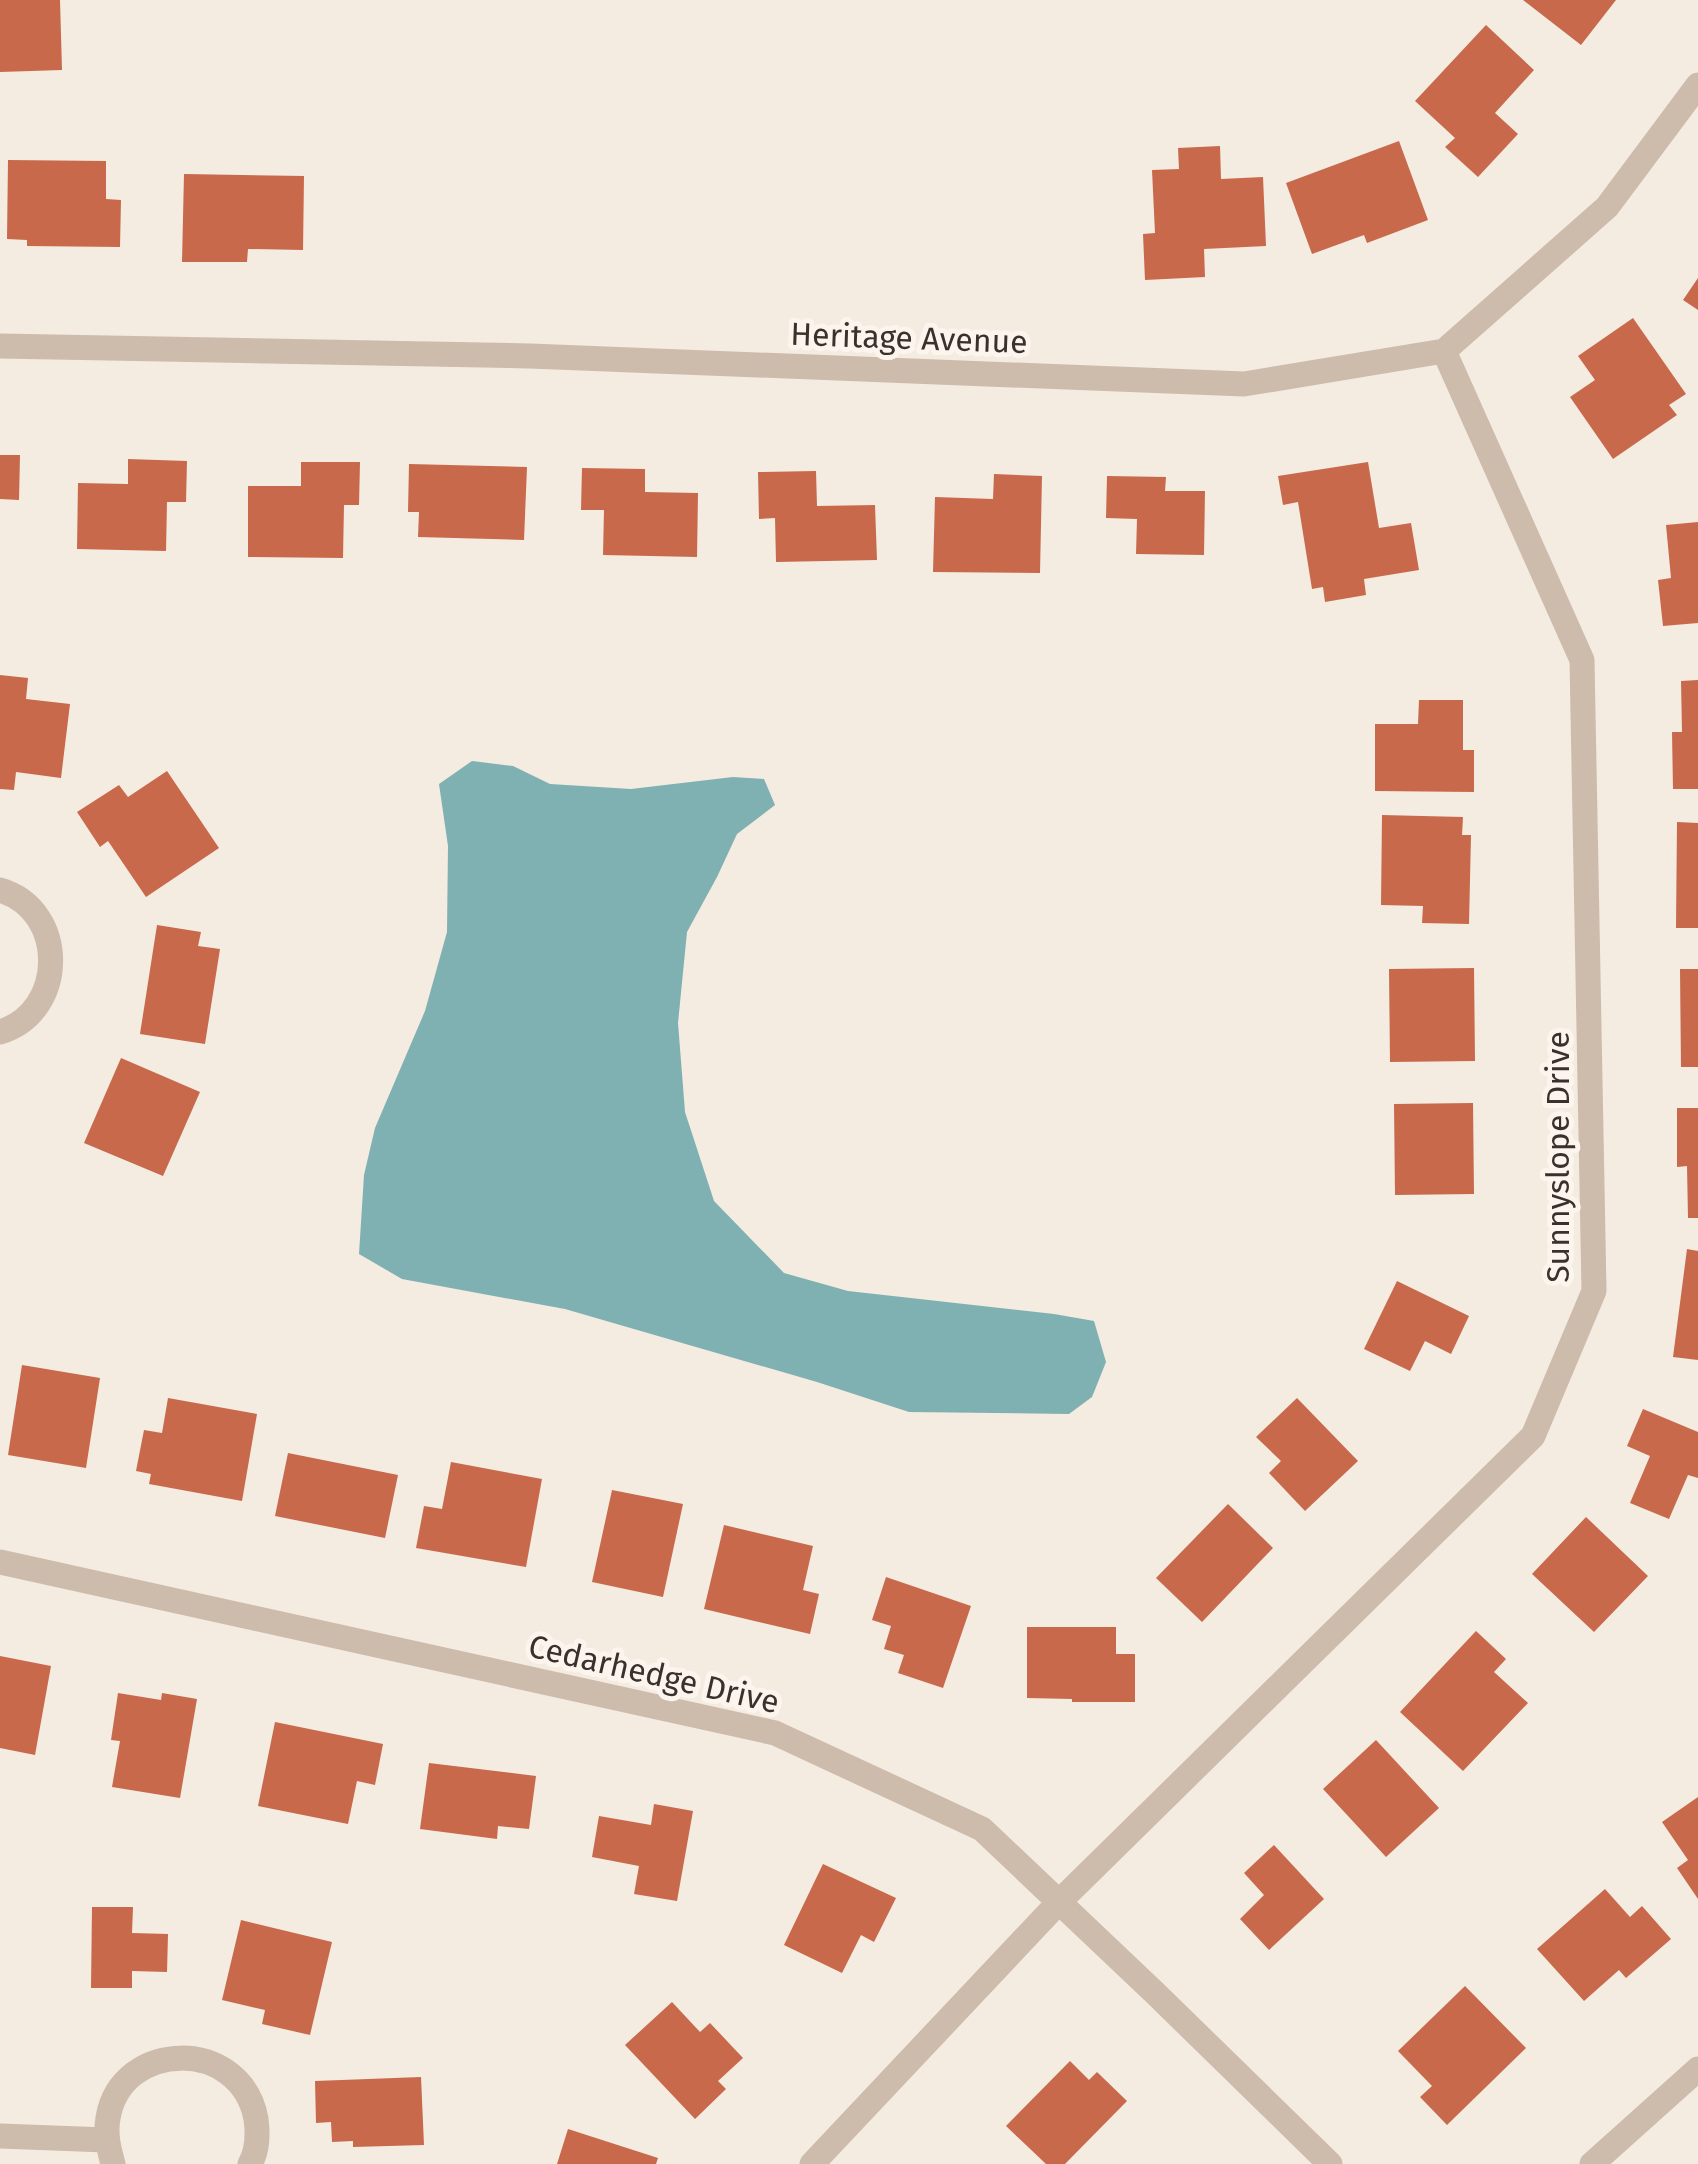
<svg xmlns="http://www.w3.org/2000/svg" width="1698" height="2164" viewBox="0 0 1698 2164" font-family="'Fira Sans',sans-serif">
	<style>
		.water { fill: #7fb0b2 }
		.building { fill: #c8694b }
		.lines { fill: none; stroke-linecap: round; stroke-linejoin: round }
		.minor { stroke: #cdbbac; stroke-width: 25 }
		.labels { text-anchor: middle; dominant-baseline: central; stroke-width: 10; stroke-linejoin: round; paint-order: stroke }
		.street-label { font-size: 32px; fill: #3b302b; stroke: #fbf5ee }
	</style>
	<rect width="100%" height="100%" fill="#f4ebe1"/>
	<path class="water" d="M472 761 513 766 550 784 631 789 733 777 764 779 775 805 737 834 717 877 687 932 678 1023 685 1112 714 1201 784 1273 848 1291 1054 1314 1094 1321 1106 1362 1092 1397 1069 1414 909 1412 817 1382 565 1309 402 1279 359 1254 364 1175 375 1128 425 1011 447 932 448 846 439 784Z"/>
	<path class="building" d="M0 0H60L62 70 0 72Z
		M1523 0H1616L1581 45Z
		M1486 25 1534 70 1495 113 1518 134 1478 177 1445 147 1455 138 1415 101Z
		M1399 141 1428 220 1367 243 1364 235 1312 254 1286 183Z
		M1220 146 1221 179 1263 177 1266 246 1204 249 1205 277 1145 280 1143 234 1155 233 1152 170 1179 169 1178 148Z
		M8 160 106 161V199L121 200 120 247 27 246V240L7 239Z
		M184 174 304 176 303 250 248 249 247 262H182Z
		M1698 278V310L1683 300Z
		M1633 318 1686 394 1669 405 1677 415 1613 459 1570 397 1595 380 1578 356Z
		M0 455H20L19 500 0 499Z
		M128 459 187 461 186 502H167L166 551 77 549 78 483 128 484Z
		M301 462H360L359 505H344L343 558 248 557V486H301Z
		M1368 462 1379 528 1411 523 1419 570 1364 579 1366 595 1325 602 1323 587 1312 589 1298 502 1283 505 1278 476Z
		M409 464 527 467 524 540 418 537 419 512H408Z
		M582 468 645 469V492L698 493 697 557 603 555 604 510H581Z
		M816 471 817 506 875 505 877 560 776 562 775 518 759 519 758 472Z
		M994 474 1042 476 1040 573 933 572 935 497 993 499Z
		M1107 476 1166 477 1165 491H1205L1204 555 1136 554 1137 519 1106 518Z
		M1698 522V623L1663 626 1658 580 1671 578 1666 525Z
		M0 675 28 678 26 699 70 704 61 778 16 772 14 790 0 789Z
		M1698 680V789H1673L1672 732H1682L1681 681Z
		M1419 700H1463V750H1474V792L1375 791V724H1418Z
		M167 771 219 848 146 897 108 841 100 847 77 812 119 785 128 797Z
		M1382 815 1463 817 1462 835H1471L1469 924 1422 923 1423 906 1381 905Z
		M1677 822 1698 823V928H1676Z
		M157 925 201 932 198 946 220 949 205 1044 140 1034Z
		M1474 968 1475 1061 1390 1062 1389 969Z
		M1680 969H1698V1067H1681Z
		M121 1058 200 1092 163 1176 84 1143Z
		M1473 1103 1474 1194 1395 1195 1394 1104Z
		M1677 1108H1698V1218H1688L1687 1166 1677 1167Z
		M1687 1249 1698 1251V1360L1673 1357Z
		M1397 1281 1469 1316 1451 1354 1425 1341 1410 1371 1364 1349Z
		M22 1365 100 1378 86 1468 8 1455Z
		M168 1398 257 1414 242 1501 149 1484 151 1474 136 1471 144 1430 162 1433Z
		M1297 1398 1358 1461 1305 1511 1269 1473 1281 1461 1256 1437Z
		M1643 1409 1698 1432V1478L1688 1475 1669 1519 1630 1503 1650 1456 1627 1446Z
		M288 1453 398 1475 385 1538 275 1516Z
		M451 1462 542 1479 526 1567 416 1548 424 1506 442 1509Z
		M612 1490 683 1504 663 1597 592 1582Z
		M1228 1504 1273 1548 1202 1622 1156 1578Z
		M1586 1517 1648 1576 1594 1632 1532 1574Z
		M724 1525 813 1546 803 1590 819 1594 810 1634 704 1609Z
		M886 1577 971 1606 943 1688 898 1673 904 1655 884 1649 891 1626 872 1620Z
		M1027 1627H1116V1654H1135V1702H1072V1699L1027 1698Z
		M1476 1631 1506 1659 1494 1672 1528 1703 1463 1771 1400 1712Z
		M0 1656 51 1666 35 1755 0 1748Z
		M118 1693 161 1700 162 1693 197 1699 180 1798 112 1787 120 1741 111 1740Z
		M275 1722 383 1744 375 1785 357 1781 348 1824 258 1806Z
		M1376 1740 1439 1808 1386 1857 1323 1789Z
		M429 1763 536 1776 529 1829 498 1826 497 1839 420 1829Z
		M1698 1797V1899L1677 1868 1688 1860 1662 1822Z
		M654 1804 693 1811 677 1901 634 1894 639 1866 592 1857 599 1816 651 1825Z
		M1274 1845 1324 1899 1269 1950 1240 1919 1264 1895 1244 1873Z
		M823 1864 896 1898 874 1942 861 1935 842 1973 784 1945Z
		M1605 1889 1630 1917 1642 1906 1671 1939 1626 1978 1619 1970 1584 2001 1537 1949Z
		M92 1907H133L132 1933 168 1934 167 1972 132 1971V1988H91Z
		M241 1920 332 1942 310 2035 262 2024 265 2010 222 2000Z
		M1465 1986 1526 2048 1447 2125 1420 2097 1432 2086 1398 2051Z
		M672 2002 700 2032 710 2023 743 2058 718 2081 726 2089 695 2119 625 2045Z
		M1070 2061 1089 2080 1097 2072 1127 2101 1065 2164H1046L1006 2126Z
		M421 2077 424 2145 353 2147V2141L332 2142 331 2122 316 2123 315 2081Z
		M568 2129 658 2158 656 2164H557Z"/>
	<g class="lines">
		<path class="minor" d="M0 346 530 356 1244 384 1444 351 1607 207 1698 85
			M0 890C68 910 67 1012 0 1032
			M0 1562 775 1733 982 1829 1155 1993 1330 2164
			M0 2136 106 2140
			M113 2164C109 2149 105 2135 108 2118 121 2039 241 2037 256 2119 258 2134 258 2150 250 2164
			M812 2164 1059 1902 1533 1436 1594 1291 1582 660 1444 351
			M1592 2164 1698 2069"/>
	</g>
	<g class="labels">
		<g class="street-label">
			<text transform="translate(909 338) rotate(2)">Heritage Avenue</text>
			<text transform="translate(1558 1157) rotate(-90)">Sunnyslope Drive</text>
			<text transform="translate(654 1674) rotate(13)">Cedarhedge Drive</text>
		</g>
	</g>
</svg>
